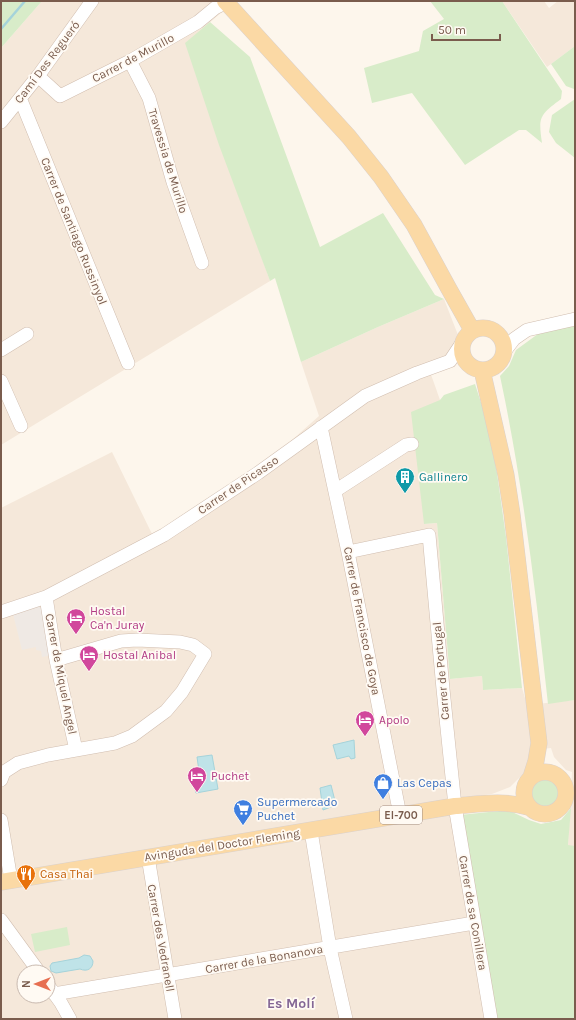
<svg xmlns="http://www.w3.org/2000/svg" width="576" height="1020" viewBox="0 0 576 1020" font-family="Karla,sans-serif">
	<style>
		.residential { fill: #f5e8da; fill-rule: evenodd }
		.industrial { fill: #efe9e4 }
		.green { fill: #d8ecc9 }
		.water { fill: #bfe3e8; stroke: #a5d3da }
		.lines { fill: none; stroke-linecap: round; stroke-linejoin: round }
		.stream { stroke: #a5d3da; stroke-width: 2.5 }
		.minor-casing { stroke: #d1beb0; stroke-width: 14 }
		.major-casing { stroke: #dad1cd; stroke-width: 17 }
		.minor { stroke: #fff; stroke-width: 13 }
		.major { stroke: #fbd9a5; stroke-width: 16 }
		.labels { text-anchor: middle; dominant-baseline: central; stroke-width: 3.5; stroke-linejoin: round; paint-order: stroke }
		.shield { fill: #fffaf3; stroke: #a28b7f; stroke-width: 1 }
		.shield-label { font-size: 11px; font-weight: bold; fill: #7a5c4d }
		.street-label { font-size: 12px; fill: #7a5c4d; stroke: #fffaf3 }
		.culture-label { font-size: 12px; fill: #0d838f; stroke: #fffaf3; text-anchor: start }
		.hotel-label { font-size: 12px; fill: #b23c85; stroke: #fffaf3; text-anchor: start }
		.shop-label { font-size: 12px; fill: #366cbe; stroke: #fffaf3; text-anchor: start }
		.food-label { font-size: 12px; fill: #c56008; stroke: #fffaf3; text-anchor: start }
		.quarter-label { font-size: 14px; font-weight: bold; fill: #846695; stroke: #fffaf3 }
	</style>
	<rect width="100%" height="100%" fill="#fdf6ec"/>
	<path class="residential" d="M42 1H210L222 12 186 43 270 281 1 445V48Z
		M502 1H544L549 8 558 1H575V46L547 67Z
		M444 299 458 335 451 357 428 366 440 400 424 524 437 523 450 679 482 676 483 690 522 688 527 705 575 700V846H568L572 772 566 770 554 757 551 748 532 750 524 773 510 787 492 794 449 800 486 1019H1V508L112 452 153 536 265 464 319 416 301 362 378 327ZM24 972H48V996H24Z"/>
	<path class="industrial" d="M38 606 41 608 52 655 42 657 41 651 36 650V647L22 650 13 614Z"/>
	<path class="green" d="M1 1H42L1 48Z
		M430 1H502L562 91 561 99C540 115 538 116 542 143L526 130H519L465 165 412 93 372 103 364 68 419 51 423 31 444 19Z
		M210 22 250 57 320 247 383 213 435 295 444 299 378 327 301 362 275 278 270 281 219 145 185 43Z
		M575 46V89H574L566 86 551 64Z
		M575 99V158L556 143 549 132 552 115Z
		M574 323 575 335V700L548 704C536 594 523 484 500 376L509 366 516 350 542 331Z
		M475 384 486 418 497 473 506 537 522 688 483 690 482 676 450 679 437 523 424 524 411 412 440 400 444 395Z
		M529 793a17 17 0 1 1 34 0a17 17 0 1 1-34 0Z
		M571 808 568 845 575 846V1019H495L460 815 508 810 529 820 541 824 561 820Z
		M67 927 70 945 35 952 31 934Z"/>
	<path class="water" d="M354 740 355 758 351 759 349 756 337 759 333 745Z
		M212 755 218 789 196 793 194 786 201 785 197 757Z
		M331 785 336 805 323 810 320 788Z
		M84 955 90 956 93 961C93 969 87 972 80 969L56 973 51 971 50 966 52 963 79 958Z"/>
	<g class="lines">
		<path class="stream" d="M1 29 25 1"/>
		<g class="minor-casing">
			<path id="minor" d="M130 61 149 98 173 182 202 263
				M38 76 60 96 130 61 198 22 215 8 229 1
				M20 98 128 363
				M1 122 38 76 92 1
				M1 350 27 334
				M504 352 514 339 527 330 575 319
				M1 381 21 426
				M321 427 348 552 400 815
				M335 491 406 445 412 444
				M348 552 429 535 443 689 455 806 491 1019
				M46 597 56 660 76 750
				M1 612 46 597 164 535 258 473 365 396 417 373 450 361 462 343
				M1 780 4 772 18 763 48 755 115 743 132 736 166 711 182 692 205 654 193 645 180 642 137 640 121 641 56 660
				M1 820 11 880
				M311 831 330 948 346 1019
				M148 857 175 1019
				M1 920 39 972
				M48 985 61 1003 70 1019
				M54 994 474 923"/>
		</g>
		<g class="major-casing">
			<path id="major" d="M225 1 349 137 381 177 414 225 449 289 472 330
				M462 349a21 21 0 1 1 42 0a21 21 0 1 1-42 0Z
				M482 370 506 475 512 514 539 743 536 761 531 777
				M524 793a21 21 0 1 1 42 0a21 21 0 1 1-42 0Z
				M1 882 455 806C480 804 504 800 528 807"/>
		</g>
		<use href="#minor" class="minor"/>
		<use href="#major" class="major"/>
	</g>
	<defs>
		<g id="building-pin" transform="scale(1)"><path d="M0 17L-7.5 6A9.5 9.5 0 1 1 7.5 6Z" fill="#0f9aa8" stroke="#fffaf3"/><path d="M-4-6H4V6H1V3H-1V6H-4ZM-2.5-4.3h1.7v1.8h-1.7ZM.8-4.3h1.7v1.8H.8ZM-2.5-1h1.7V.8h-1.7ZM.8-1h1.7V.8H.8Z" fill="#fff"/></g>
		<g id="hotel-pin" transform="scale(1)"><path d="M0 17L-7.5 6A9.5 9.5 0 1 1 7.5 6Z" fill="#d1479c" stroke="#fffaf3"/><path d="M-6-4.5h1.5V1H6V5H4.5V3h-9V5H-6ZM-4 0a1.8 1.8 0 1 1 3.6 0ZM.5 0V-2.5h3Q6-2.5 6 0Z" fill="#fff"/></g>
		<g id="shop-pin" transform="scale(1)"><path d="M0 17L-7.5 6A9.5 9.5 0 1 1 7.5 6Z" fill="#3f7fe0" stroke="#fffaf3"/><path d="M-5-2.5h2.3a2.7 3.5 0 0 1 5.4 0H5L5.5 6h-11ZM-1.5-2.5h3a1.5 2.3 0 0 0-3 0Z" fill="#fff"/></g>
		<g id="supermarket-pin" transform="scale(1)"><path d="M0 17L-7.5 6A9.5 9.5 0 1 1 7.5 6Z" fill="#3f7fe0" stroke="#fffaf3"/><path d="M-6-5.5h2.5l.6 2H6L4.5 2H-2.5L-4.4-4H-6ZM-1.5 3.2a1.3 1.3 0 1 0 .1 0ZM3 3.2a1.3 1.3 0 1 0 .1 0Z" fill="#fff"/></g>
		<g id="restaurant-pin" transform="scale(1)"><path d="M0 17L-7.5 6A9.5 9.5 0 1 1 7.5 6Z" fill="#e8710a" stroke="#fffaf3"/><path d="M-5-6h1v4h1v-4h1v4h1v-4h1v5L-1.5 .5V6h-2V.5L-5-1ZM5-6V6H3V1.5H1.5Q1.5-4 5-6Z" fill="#fff"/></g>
	</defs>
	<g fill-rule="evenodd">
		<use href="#building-pin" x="405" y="477"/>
		<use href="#hotel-pin" x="76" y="618"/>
		<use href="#hotel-pin" x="89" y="655"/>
		<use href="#hotel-pin" x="365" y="720"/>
		<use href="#hotel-pin" x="197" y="776"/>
		<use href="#shop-pin" x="383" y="783"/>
		<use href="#supermarket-pin" x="243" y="809"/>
		<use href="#restaurant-pin" x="26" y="874"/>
	</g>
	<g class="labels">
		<rect class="shield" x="380" y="806" width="42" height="18" rx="3"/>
		<g class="shield-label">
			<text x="401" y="815">EI-700</text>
		</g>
		<g class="street-label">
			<text transform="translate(133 58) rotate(-28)">Carrer de Murillo</text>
			<text transform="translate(47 62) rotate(-53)">Camí Des Regueró</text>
			<text transform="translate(168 161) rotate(73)">Travessia de Murillo</text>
			<text transform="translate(74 231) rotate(68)">Carrer de Santiago Russinyol</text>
			<text transform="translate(238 485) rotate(-34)">Carrer de Picasso</text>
			<text transform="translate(362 621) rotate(79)">Carrer de Francisco de Goya</text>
			<text transform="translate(441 671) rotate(-95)">Carrer de Portugal</text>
			<text transform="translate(61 674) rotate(79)">Carrer de Miquel Angel</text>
			<text transform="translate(222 845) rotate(-9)">Avinguda del Doctor Fleming</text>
			<text transform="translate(473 913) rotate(80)">Carrer de sa Conillera</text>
			<text transform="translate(161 938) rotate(80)">Carrer des Vedranell</text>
			<text transform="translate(264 959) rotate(-10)">Carrer de la Bonanova</text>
		</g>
		<g class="culture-label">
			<text x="419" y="477">Gallinero</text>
		</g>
		<g class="hotel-label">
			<text x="90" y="611">Hostal<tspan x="90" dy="14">Ca'n Juray</tspan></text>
			<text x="103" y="655">Hostal Anibal</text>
			<text x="379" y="720">Apolo</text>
			<text x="211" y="776">Puchet</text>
		</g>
		<g class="shop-label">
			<text x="397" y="783">Las Cepas</text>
			<text x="257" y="802">Supermercado<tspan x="257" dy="14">Puchet</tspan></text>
		</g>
		<g class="food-label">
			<text x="40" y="874">Casa Thai</text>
		</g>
		<g class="quarter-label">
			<text x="291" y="1003">Es Molí</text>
		</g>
	</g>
	<rect width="576" height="1020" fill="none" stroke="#7a5c4d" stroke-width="4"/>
	<g transform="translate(36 984) rotate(270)"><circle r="19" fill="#fffaf3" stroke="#cabbb1"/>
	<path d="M0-3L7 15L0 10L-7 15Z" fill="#e76f51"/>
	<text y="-6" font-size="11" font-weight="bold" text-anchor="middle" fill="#7a5c4d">N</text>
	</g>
	<path d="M432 34v6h68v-6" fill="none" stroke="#7a5c4d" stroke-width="2"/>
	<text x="438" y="34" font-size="12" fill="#7a5c4d" stroke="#fffaf3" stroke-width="3" paint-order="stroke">50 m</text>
</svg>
